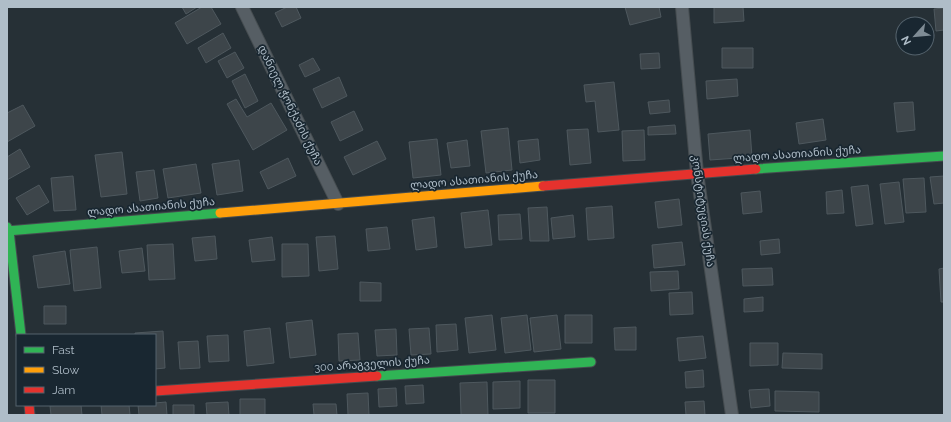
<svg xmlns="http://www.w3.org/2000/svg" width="951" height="422" viewBox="0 0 951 422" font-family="Raleway,'Noto Sans Georgian',sans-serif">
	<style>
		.building { fill: #3d454a; stroke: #4e585e }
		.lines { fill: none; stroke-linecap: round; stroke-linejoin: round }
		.street-casing { stroke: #454c50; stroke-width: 14 }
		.fast-casing { stroke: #454c50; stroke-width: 11 }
		.slow-casing { stroke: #454c50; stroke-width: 11 }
		.jam-casing { stroke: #454c50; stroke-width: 11 }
		.street { stroke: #565e64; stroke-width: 12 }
		.fast { stroke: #30b455; stroke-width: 9 }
		.slow { stroke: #ff9f0a; stroke-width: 9 }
		.jam { stroke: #e5322d; stroke-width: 9 }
		.labels { text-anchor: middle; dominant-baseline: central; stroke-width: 3.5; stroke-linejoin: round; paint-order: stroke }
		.street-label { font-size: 11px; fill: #afbdc8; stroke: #192731 }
	</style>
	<rect width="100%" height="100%" fill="#263036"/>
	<path class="building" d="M182 7H197L186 14Z
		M202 7H211L221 24 187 44 175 23Z
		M287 7H296L301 18 282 27 275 13Z
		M625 7H659L661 17 630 25Z
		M714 7H743L744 21 714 23Z
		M944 8V30L936 31 934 9Z
		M223 33 231 48 206 63 198 48Z
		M722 48H753V68H722Z
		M235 52 244 68 227 78 218 61Z
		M659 53 660 68 641 69 640 54Z
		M313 58 320 70 305 77 299 65Z
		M245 74 258 101 245 108 232 81Z
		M339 77 347 96 322 108 313 89Z
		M737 79 738 96 707 99 706 81Z
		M614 82 619 130 598 132 595 101 586 102 584 85Z
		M236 99 247 117 271 103 287 130 253 150 227 104Z
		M669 100 670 112 650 114 648 102Z
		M913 102 915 130 897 132 894 103Z
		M23 105 35 126 7 142V113Z
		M354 111 363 130 340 141 331 122Z
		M823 119 826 140 799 144 796 123Z
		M675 125 676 134 648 135V127Z
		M508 128 512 170 486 173 481 131Z
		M588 129 591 163 570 165 567 130Z
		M644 130 645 160 623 161 622 131Z
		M750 130 752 157 710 160 708 134Z
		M437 139 441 175 413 178 409 142Z
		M538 139 540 160 520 163 518 141Z
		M467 140 470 166 451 168 447 143Z
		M377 141 386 159 353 175 344 157Z
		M20 149 30 167 7 180V157Z
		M122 152 127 194 101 197 95 155Z
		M288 158 296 176 268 189 260 172Z
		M239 160 243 191 217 195 212 164Z
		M196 164 201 193 168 198 163 169Z
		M154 170 158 198 140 201 136 172Z
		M73 176 76 210 54 211 51 178Z
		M944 176V203L934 204 930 177Z
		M924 178 926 212 906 213 903 179Z
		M899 182 904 222 885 224 880 184Z
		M39 185 49 202 27 215 16 198Z
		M868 185 873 224 856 226 851 187Z
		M842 190 844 213 827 214 826 192Z
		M760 191 762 212 743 214 741 193Z
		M679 199 682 225 658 228 655 202Z
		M612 206 614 238 588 240 586 208Z
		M547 207 549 241H530L528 208Z
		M488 210 492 245 465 248 461 213Z
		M520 214 522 239 499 240 498 215Z
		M573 215 575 237 553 239 551 218Z
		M434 217 437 247 416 250 412 220Z
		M387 227 390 249 368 251 366 229Z
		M215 236 217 259 195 261 192 238Z
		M335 236 338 269 319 271 316 237Z
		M272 237 275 260 252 262 249 240Z
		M779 239 780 253 761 255 760 241Z
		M682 242 685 265 654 268 652 245Z
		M173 244 175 279 149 280 147 245Z
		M282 244H308L309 276 282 277Z
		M97 247 101 288 74 291 70 250Z
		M142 248 145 271 122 273 119 251Z
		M65 251 70 284 38 288 33 256Z
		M772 268 773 285 743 286 742 269Z
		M944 268V302H941L939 269Z
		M678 271 679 289 651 291 650 272Z
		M360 282 381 283V301H360Z
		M692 292 693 314 670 315 669 293Z
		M763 297V311L744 312V299Z
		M44 306H66V324H44Z
		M492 315 496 350 469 353 465 318Z
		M527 315 531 350 505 353 501 318Z
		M557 315 561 349 534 352 530 318Z
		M565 315H592V343H565Z
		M312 320 316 355 290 358 286 323Z
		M456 324 458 350 437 352 436 325Z
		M636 327V350H615L614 328Z
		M270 328 274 363 247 366 244 331Z
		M429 328 431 354 411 355 409 329Z
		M396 329 397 355 377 356 375 330Z
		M163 331 165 368 155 369V335H135V333Z
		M358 333 360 360 339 361 338 334Z
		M228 335 229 361 209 362 207 336Z
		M703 336 706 358 679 361 677 338Z
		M198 341 200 368 180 369 178 342Z
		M750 343H778V365L750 366Z
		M783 353 822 354V369L782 368Z
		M703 370 704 387 686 388 685 372Z
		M528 380H555V413H528Z
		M520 381V408L493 409V382Z
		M487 382 488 415H461L460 383Z
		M423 385 424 403 406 404 405 386Z
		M396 388 397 406 379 407 378 389Z
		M769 389 770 406 751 408 749 390Z
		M775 391 819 392V412L775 411Z
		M368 393 369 415H348L347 394Z
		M240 399H265V415H240Z
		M704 401 705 415H686L685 402Z
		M166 402 167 415H139L138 405H155V403Z
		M228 402 229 415H207L206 403Z
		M313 404H336L337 415H314Z
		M61 405H81L82 415H51L50 406Z
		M101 405H129L130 415H102Z
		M173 405H194V415H173Z"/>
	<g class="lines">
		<g class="street-casing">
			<path id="street" d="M242 7 338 204
				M682 7 697 173 732 415"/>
		</g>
		<g class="fast-casing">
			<path id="fast" d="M756 169 944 156
				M7 227 9 231 21 335
				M7 231 220 213
				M377 376 591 362"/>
		</g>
		<g class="slow-casing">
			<path id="slow" d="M220 213 543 186"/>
		</g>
		<g class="jam-casing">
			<path id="jam" d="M543 186 756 169
				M155 391 377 376
				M29 405 30 415"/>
		</g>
		<use href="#street" class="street"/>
		<use href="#fast" class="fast"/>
		<use href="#slow" class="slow"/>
		<use href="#jam" class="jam"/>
	</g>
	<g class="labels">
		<g class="street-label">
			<text transform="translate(290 105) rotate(64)">დანიელ ჭონქაძის ქუჩა</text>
			<text transform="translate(797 154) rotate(-4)">ლადო ასათიანის ქუჩა</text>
			<text transform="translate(474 180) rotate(-5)">ლადო ასათიანის ქუჩა</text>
			<text transform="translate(151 207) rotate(-5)">ლადო ასათიანის ქუჩა</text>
			<text transform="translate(703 211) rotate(82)">კონსტიტუციას ქუჩა</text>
			<text transform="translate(372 364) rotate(-4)">300 არაგველის ქუჩა</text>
		</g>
	</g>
	<rect width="951" height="422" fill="none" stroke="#afbdc8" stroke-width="16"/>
	<rect x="16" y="334" width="140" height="72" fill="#192731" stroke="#55636d"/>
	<rect x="24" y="347" width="20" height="6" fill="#30b455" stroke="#55636d"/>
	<text x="52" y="354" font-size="12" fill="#afbdc8">Fast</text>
	<rect x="24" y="367" width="20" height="6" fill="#ff9f0a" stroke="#55636d"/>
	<text x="52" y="374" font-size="12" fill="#afbdc8">Slow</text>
	<rect x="24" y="387" width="20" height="6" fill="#e5322d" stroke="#55636d"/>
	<text x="52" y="394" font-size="12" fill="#afbdc8">Jam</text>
	<g transform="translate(915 36) rotate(243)"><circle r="19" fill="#192731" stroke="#55636d"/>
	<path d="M0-3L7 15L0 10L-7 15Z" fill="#7f8c95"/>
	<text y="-6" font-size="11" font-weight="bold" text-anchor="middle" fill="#afbdc8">N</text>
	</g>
</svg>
